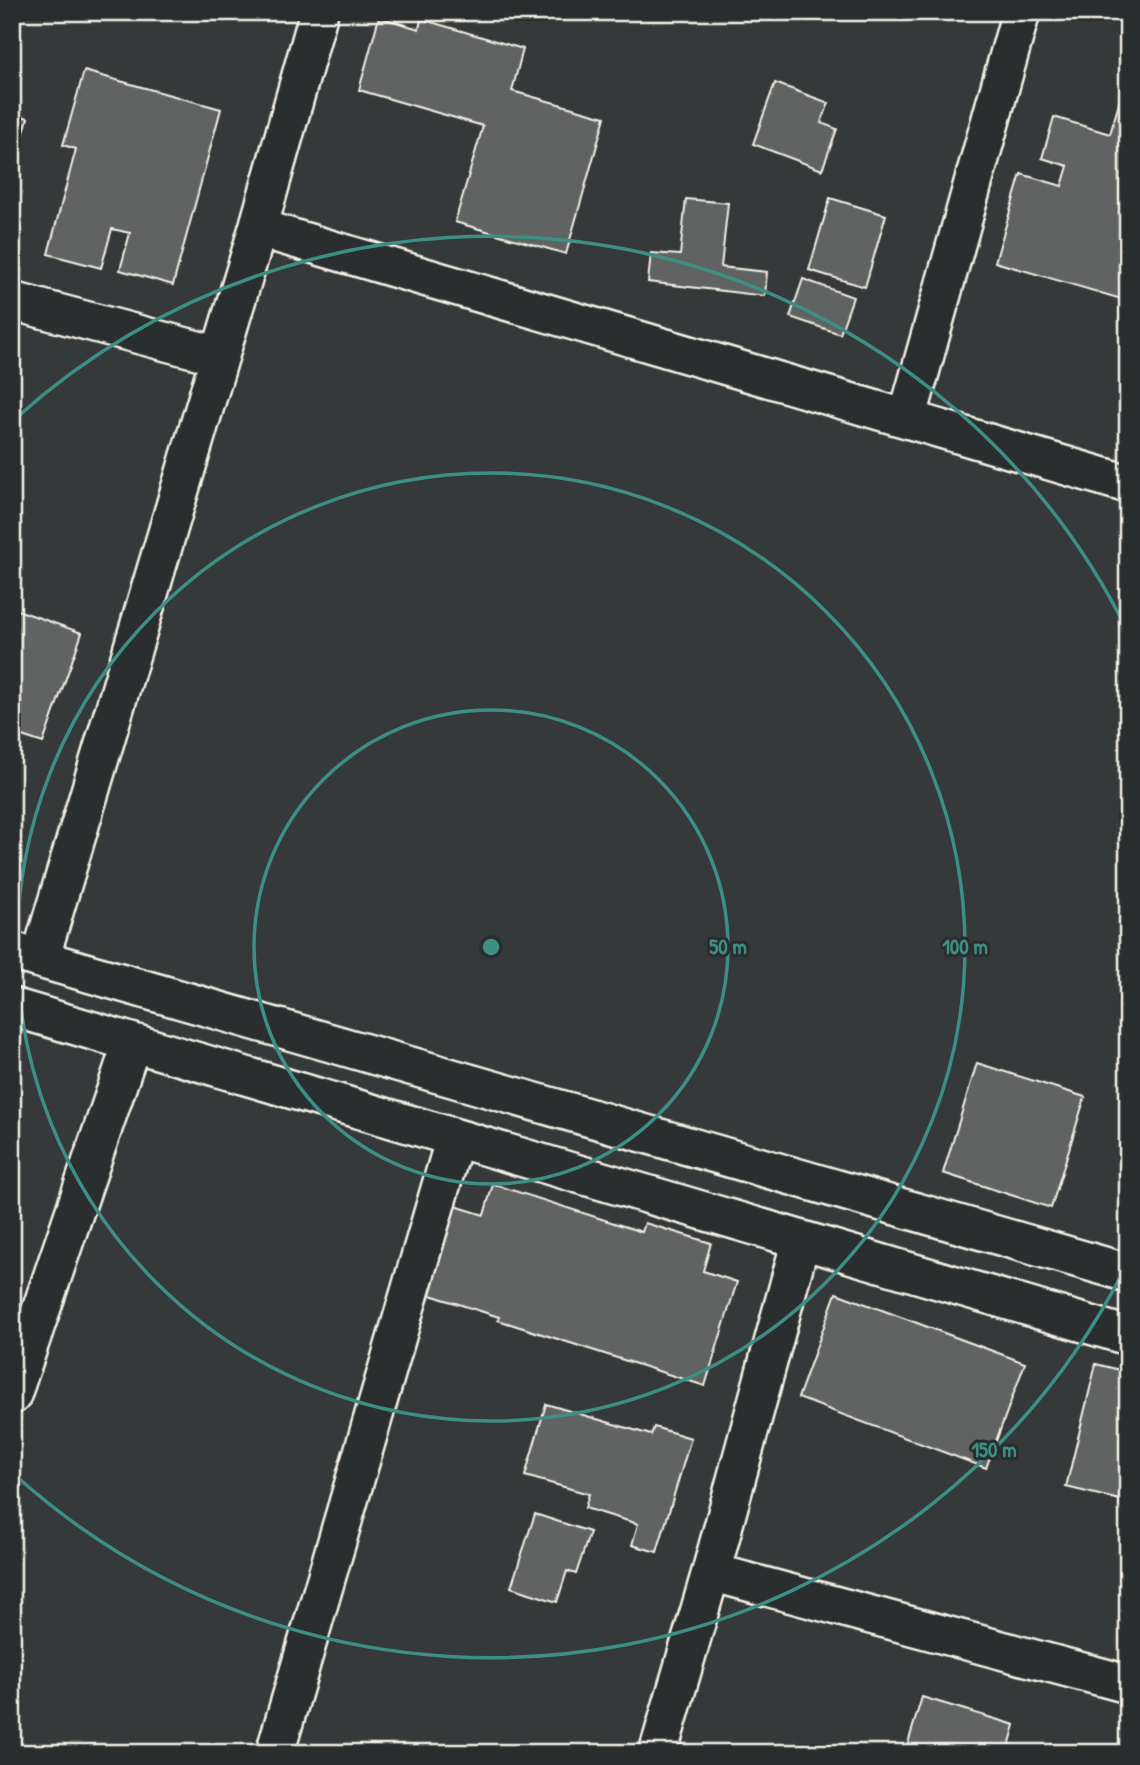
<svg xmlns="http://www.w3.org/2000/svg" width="1140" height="1765" viewBox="0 0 1140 1765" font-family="'Patrick Hand',sans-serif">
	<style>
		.building { fill: #616362; stroke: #f4f1e8; stroke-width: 2 }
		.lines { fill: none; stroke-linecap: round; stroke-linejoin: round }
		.street-casing { stroke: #f4f1e8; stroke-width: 42 }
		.street { stroke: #2a2d2e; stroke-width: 37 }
		.ring { fill: none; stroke: #3d8f86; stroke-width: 3.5 }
		.centre { fill: #3d8f86; stroke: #2a2d2e; stroke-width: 3.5 }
		.ring-label { font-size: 21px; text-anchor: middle; font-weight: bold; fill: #3d8f86; stroke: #2a2d2e; stroke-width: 6; stroke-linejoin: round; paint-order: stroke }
	</style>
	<rect width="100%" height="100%" fill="#363939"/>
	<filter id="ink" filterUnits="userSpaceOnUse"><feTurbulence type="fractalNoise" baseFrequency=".0143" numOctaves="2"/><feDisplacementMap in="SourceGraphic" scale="14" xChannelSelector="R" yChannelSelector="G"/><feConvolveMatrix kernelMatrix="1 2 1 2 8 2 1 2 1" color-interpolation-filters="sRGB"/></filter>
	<g filter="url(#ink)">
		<path class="building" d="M379 17 419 29 421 19 523 49 512 91 605 117 566 254 455 222 483 126 359 90Z
			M84 71 221 109 173 285 120 270 130 233 112 229 101 268 48 254 76 149 63 145Z
			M775 83 829 103 821 123 837 129 822 170 753 144Z
			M1120 100 1128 102V301L995 262 1021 174 1062 186 1068 166 1042 158 1054 117 1110 134Z
			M12 113 28 118 12 175Z
			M830 198 886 215 865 287 809 270Z
			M686 199 728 203 721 267 767 272 765 296 648 282 651 253 680 255Z
			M803 279 853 297 840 334 790 317Z
			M12 608 82 633 43 743 19 735 22 726 12 722Z
			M977 1063 1085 1097 1051 1208 943 1173Z
			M493 1184 642 1232 645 1223 711 1243 703 1271 737 1282 705 1386 498 1320 499 1317 424 1293 452 1205 484 1215Z
			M836 1293 1025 1363 986 1468 798 1398Z
			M1096 1364 1128 1372V1502L1066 1487Z
			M546 1404 651 1435 654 1427 691 1438 657 1552 632 1545 638 1524 585 1508 589 1494 525 1476Z
			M535 1514 590 1532 576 1574 567 1571 557 1602 511 1587Z
			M922 1697 1015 1725 1007 1753H905Z"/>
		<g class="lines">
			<g class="street-casing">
				<path id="street" d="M258 228 1128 484
					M12 301 220 356
					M907 419 1021 12
					M12 951 1128 1273
					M40 959 258 228 319 12
					M12 1007 1128 1336
					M12 1395 132 1043
					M711 1572 1120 1682
					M275 1753 455 1138
					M658 1753 711 1572 801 1240"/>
			</g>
			<use href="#street" class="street"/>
		</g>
	</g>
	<g class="ring">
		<circle cx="491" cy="947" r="237"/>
		<circle cx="491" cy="947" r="474"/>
		<path d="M1127 1264A711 711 0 0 1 15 1475M15 419A711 711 0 0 1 1127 630"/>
	</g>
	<circle cx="491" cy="947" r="10" class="centre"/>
	<g class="ring-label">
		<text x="728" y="954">50 m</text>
		<text x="965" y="954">100 m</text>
		<text x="994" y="1457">150 m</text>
	</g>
	<rect width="1140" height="1765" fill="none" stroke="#2a2d2e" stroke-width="42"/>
	<rect x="21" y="21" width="1098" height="1723" fill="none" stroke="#f4f1e8" stroke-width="2.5" filter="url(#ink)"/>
</svg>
